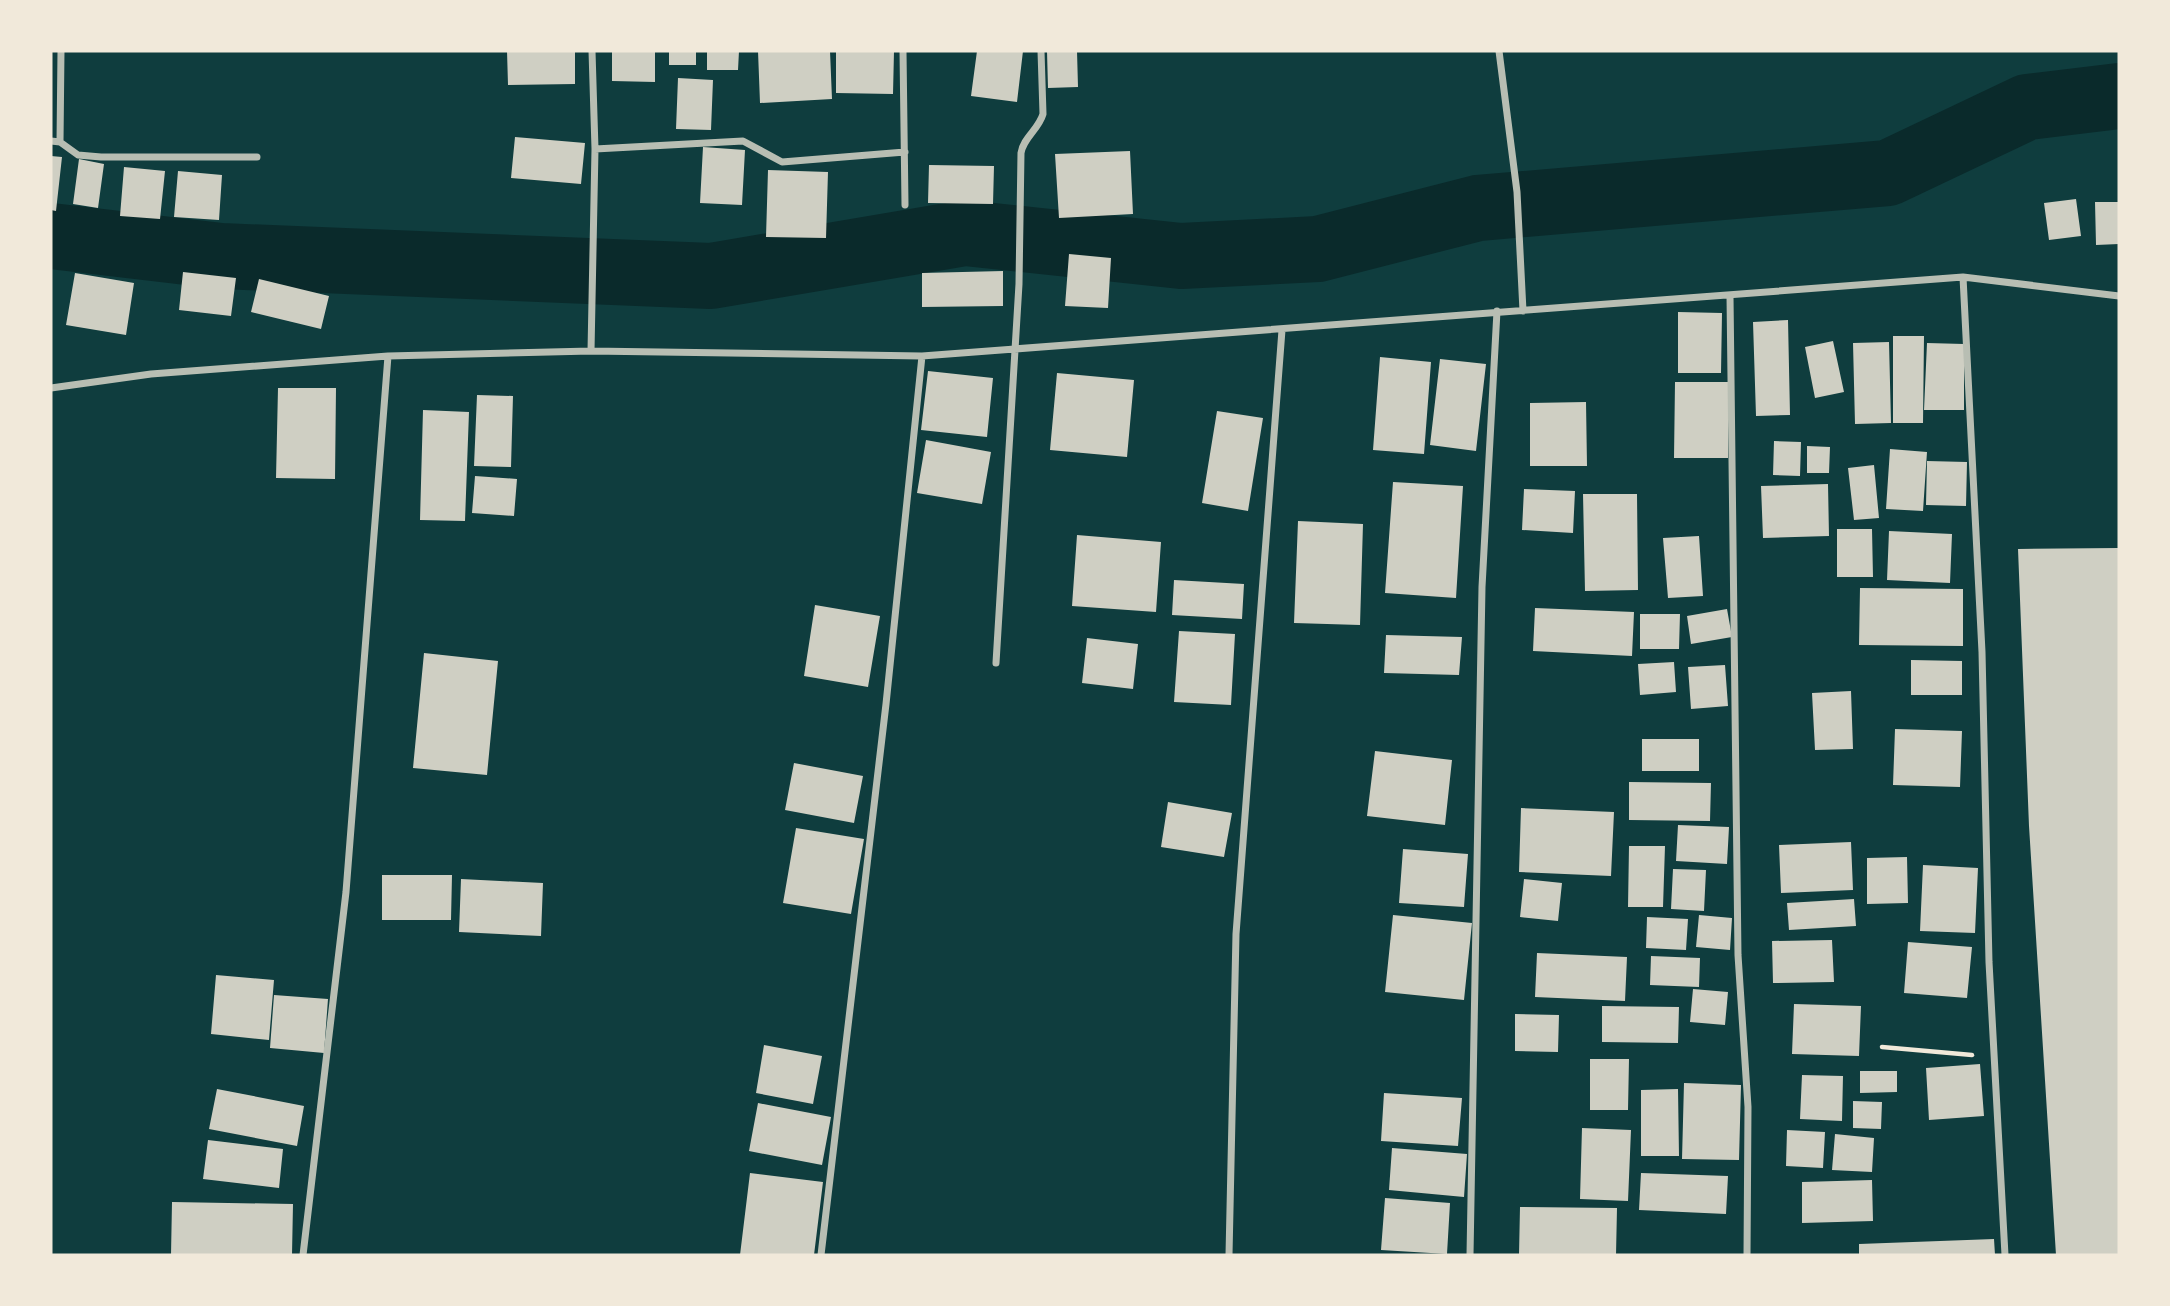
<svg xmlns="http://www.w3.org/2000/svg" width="2170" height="1306" viewBox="0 0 2170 1306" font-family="'Roboto Condensed',sans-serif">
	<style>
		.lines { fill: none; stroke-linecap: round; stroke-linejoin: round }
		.river { stroke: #0a2a2b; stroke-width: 66 }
		.building { fill: #cfcfc3 }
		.path { stroke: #f1e9da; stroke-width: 4.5 }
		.minor { stroke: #b8beb3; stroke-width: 7 }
	</style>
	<rect width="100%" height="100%" fill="#0f3d3e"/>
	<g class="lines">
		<path class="river" d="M51 236 221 256 711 276 965 233 1181 256 1318 249 1478 208 1888 173 2027 107 2119 96"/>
	</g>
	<path class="building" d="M507 51H575V84L508 85Z
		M612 51H655V82L612 81Z
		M669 51H696V65H669Z
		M707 51H739L738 70H707Z
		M758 51H830L832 99 760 103Z
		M836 51H894L893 94 836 93Z
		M977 51H1023L1017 102 971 96Z
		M1047 51H1077L1078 87 1048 88Z
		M678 78 713 80 711 130 676 129Z
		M515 137 585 143 581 184 511 178Z
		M703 147 745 150 742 205 700 203Z
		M1130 151 1133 214 1059 218 1055 154Z
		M51 156 62 157 56 211 51 210Z
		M79 159 104 164 98 208 73 204Z
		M929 165 994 166 993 204 928 203Z
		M124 167 165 171 160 219 120 216Z
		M768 170 828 172 826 238 766 237Z
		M178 171 222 175 219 220 174 217Z
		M2076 199 2081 236 2049 240 2044 203Z
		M2095 202H2119V244L2096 245Z
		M1069 254 1111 258 1108 308 1065 306Z
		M1003 271V306L922 307V273Z
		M183 272 236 278 231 316 179 310Z
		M75 273 134 283 126 335 66 325Z
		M259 279 329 296 321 329 251 312Z
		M1678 312 1722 313 1721 373H1678Z
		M1788 320 1790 415 1756 416 1753 322Z
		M1893 336H1924L1923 423H1893Z
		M1833 341 1844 392 1815 398 1805 347Z
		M1889 342 1891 423 1855 424 1853 343Z
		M1927 343 1964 344V410H1924Z
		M1380 357 1431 362 1424 454 1373 450Z
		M1440 359 1486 364 1476 451 1430 445Z
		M928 371 993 378 987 437 921 430Z
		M1057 373 1134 380 1127 457 1050 450Z
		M1675 382H1728V458H1674Z
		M278 388H336L335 479 276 478Z
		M477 395 513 396 511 467 474 466Z
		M1586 402 1587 466H1530V403Z
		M423 410 469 412 465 521 420 520Z
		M1217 411 1263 418 1248 511 1202 503Z
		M926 440 991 452 982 504 917 493Z
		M1774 441 1801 442 1800 476 1773 475Z
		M1807 446 1830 447 1829 473H1807Z
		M1890 449 1927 452 1923 511 1886 509Z
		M1927 461 1967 462 1966 506 1926 505Z
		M1874 465 1879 518 1854 520 1848 468Z
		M475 476 517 479 514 516 472 513Z
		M1393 482 1463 486 1456 598 1385 593Z
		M1828 484 1829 536 1763 538 1761 486Z
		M1524 489 1575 491 1573 533 1522 530Z
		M1583 494H1637L1638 590 1585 591Z
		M1298 521 1363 524 1360 625 1294 623Z
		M1837 529H1872L1873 577H1837Z
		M1889 531 1952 534 1950 583 1887 580Z
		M1077 535 1161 542 1156 612 1072 606Z
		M1699 536 1703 596 1668 598 1663 538Z
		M2119 548V1255H2056L2029 826 2018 549Z
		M1174 580 1244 584 1242 619 1172 615Z
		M1860 588 1963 589V646L1859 645Z
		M815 605 880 616 868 687 804 676Z
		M1535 608 1634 612 1632 656 1533 651Z
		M1727 609 1732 637 1691 644 1687 616Z
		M1640 614H1680L1679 649H1640Z
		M1179 631 1235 634 1231 705 1174 702Z
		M1386 635 1462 637 1459 675 1384 673Z
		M1087 638 1138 644 1133 689 1082 683Z
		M424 653 498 661 487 775 413 768Z
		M1911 660 1962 661V695H1911Z
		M1674 662 1676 692 1640 695 1638 664Z
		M1725 665 1728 706 1691 709 1688 667Z
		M1851 691 1853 749 1815 750 1812 693Z
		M1895 729 1962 731 1960 787 1893 785Z
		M1642 739H1699V771H1642Z
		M1375 751 1452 760 1445 825 1367 816Z
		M794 763 863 776 854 823 785 810Z
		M1629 782 1711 783 1710 821 1629 820Z
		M1168 802 1232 813 1224 857 1161 847Z
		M1521 808 1614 812 1611 876 1519 872Z
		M1678 825 1729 827 1727 864 1676 861Z
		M796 828 864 839 851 914 783 903Z
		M1851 842 1853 890 1781 893 1779 845Z
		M1629 846H1665L1663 907H1628Z
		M1403 849 1468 854 1464 907 1399 903Z
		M1907 857 1908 903 1867 904V858Z
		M1923 865 1978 868 1975 933 1920 931Z
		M1673 869 1706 870 1704 911 1671 909Z
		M382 875H452L451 920H382Z
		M461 879 543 883 541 936 459 932Z
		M1524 879 1562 883 1558 921 1520 917Z
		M1854 899 1856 926 1789 930 1787 903Z
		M1393 915 1472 923 1464 1000 1385 992Z
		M1699 915 1732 918 1730 950 1696 947Z
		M1647 917 1688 919 1686 950 1646 948Z
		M1832 940 1834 982 1773 983 1772 941Z
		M1908 942 1972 947 1967 998 1904 993Z
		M1537 953 1627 957 1625 1001 1535 997Z
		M1651 956 1700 958 1699 987 1650 985Z
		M216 975 274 980 269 1040 211 1034Z
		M1693 989 1728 992 1725 1025 1690 1022Z
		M274 995 328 999 324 1053 270 1048Z
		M1794 1004 1861 1006 1859 1056 1792 1054Z
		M1602 1006 1679 1007 1678 1043 1602 1042Z
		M1515 1014 1559 1015 1558 1052 1515 1051Z
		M764 1045 822 1056 813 1104 756 1093Z
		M1590 1059H1629L1628 1110H1590Z
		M1980 1064 1984 1116 1929 1120 1926 1068Z
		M1860 1071H1897V1092L1860 1093Z
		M1802 1075 1843 1076 1842 1121 1800 1119Z
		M1684 1083 1741 1085 1739 1160 1682 1159Z
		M217 1089 304 1106 297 1146 209 1129Z
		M1678 1089 1679 1156H1641V1090Z
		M1384 1093 1462 1098 1458 1146 1381 1141Z
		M1853 1101 1882 1102 1881 1129 1853 1128Z
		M758 1103 831 1117 822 1165 749 1151Z
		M1582 1128 1631 1130 1628 1201 1580 1199Z
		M1787 1130 1825 1132 1823 1168 1786 1166Z
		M1835 1134 1874 1138 1872 1172 1832 1170Z
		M208 1140 283 1149 279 1188 203 1179Z
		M1392 1148 1467 1154 1464 1197 1389 1190Z
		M750 1173 823 1182 814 1255H740Z
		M1641 1173 1728 1176 1726 1214 1639 1210Z
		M1872 1180 1873 1221 1802 1223V1182Z
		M1385 1198 1450 1203 1447 1254 1381 1250Z
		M172 1202 293 1204 292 1255H171Z
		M1520 1207 1617 1208 1616 1255H1519Z
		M1994 1239 1995 1255H1859V1244Z"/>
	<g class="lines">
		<path class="path" d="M1882 1047 1972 1055"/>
		<path class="minor" d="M903 51 905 205
			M1499 51 1517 192 1523 311
			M51 141 60 142 78 155 101 157H257
			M60 142 61 51
			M595 149 743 141 782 162 905 152
			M1963 277 1982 652 1989 962 2005 1255
			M1730 296 1738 955 1748 1107 1747 1255
			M591 351 595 149 592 51
			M51 388 151 374 388 356 591 351 922 356 1963 277 2119 296
			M996 663 1019 284 1021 153C1023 138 1039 129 1043 114L1041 51
			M303 1255 346 892 388 356
			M821 1255 886 704 922 356
			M1229 1255 1236 934 1282 330
			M1470 1255 1482 587 1497 311"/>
	</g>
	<rect width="2170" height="1306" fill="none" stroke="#f1e9da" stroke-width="105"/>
</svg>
